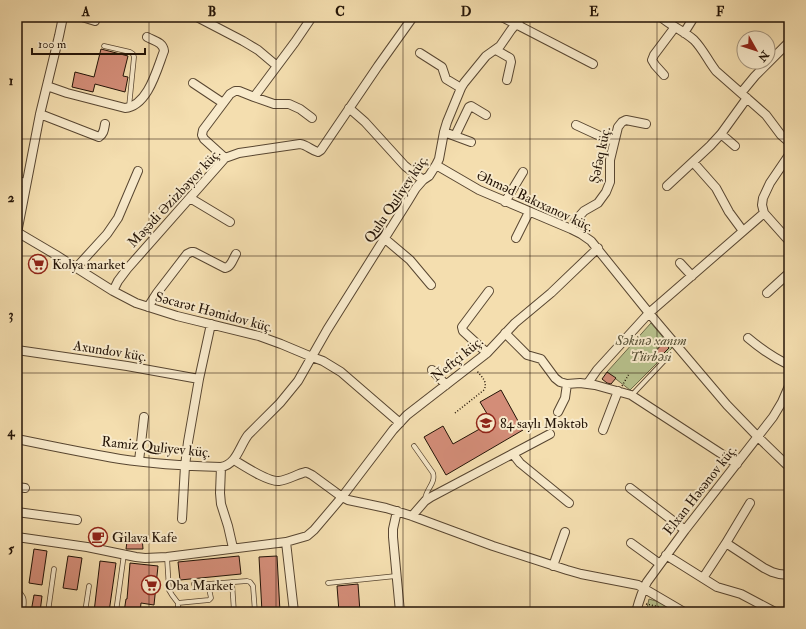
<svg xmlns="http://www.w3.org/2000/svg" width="806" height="629" viewBox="0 0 806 629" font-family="'IM FELL Double Pica',serif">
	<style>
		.green { fill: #b8c28d; stroke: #6e6b4a }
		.building { fill: #d38d78; stroke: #241407 }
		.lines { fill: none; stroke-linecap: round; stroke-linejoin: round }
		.service-casing { stroke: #584631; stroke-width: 5.5 }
		.minor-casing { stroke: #584631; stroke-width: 10 }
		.path { stroke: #241407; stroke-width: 1.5; stroke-dasharray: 1 2; stroke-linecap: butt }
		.service { stroke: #f8eacb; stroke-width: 4 }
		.minor { stroke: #f8eacb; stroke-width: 8 }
		.grid { fill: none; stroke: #241407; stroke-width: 1; stroke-opacity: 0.55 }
		.labels { text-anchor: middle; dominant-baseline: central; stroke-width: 4; stroke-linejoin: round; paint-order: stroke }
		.street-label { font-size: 14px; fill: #241407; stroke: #f8eacb }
		.poi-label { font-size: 14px; fill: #241407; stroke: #f8eacb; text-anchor: start }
		.park-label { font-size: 14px; font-style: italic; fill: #585136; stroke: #f8eacb }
		.neatline { fill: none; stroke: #241407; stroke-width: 1.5 }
		.grid-label { font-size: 13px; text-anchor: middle; font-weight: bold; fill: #241407 }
	</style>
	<rect width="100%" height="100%" fill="#f4deaf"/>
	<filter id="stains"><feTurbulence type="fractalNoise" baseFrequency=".005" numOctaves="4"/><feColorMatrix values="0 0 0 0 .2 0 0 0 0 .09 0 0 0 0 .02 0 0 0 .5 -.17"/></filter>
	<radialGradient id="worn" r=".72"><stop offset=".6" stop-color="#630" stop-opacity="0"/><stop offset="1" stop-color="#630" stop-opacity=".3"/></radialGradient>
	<path class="green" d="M651 323 672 348 630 390 607 372Z
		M649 599 666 604 679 612H646Z"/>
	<path class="building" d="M101 49 128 56 123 76 128 77 125 92 95 84 93 92 72 87 75 72 94 77Z
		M664 342 669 348 657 360 652 355Z
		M607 372 616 378 611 384 607 383 602 379Z
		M501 390 523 430 446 475 424 437 443 426 453 444 492 422 480 402Z
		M128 534 142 537 143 549H126Z
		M34 549 47 551 42 585 29 583Z
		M68 556 82 558 77 590 63 588Z
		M239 556 241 574 180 580 178 562Z
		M277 556 280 612H262L259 557Z
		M100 561 116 563 109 612H94Z
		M130 563 158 566 154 605 141 603 140 612H124L126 599H127Z
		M358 584 360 612H339L337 586Z
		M34 595 42 596 40 612H31Z"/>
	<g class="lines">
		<g class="service-casing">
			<path id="service" d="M104 46 130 52 133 54 134 57 129 107
				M632 395 664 361
				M414 446 433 473C436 483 426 489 425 499
				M167 557 169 590 172 595 178 603V612
				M232 582 234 612
				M328 583 396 576
				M194 584H208
				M17 590C26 598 24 601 23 612
				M178 603 209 600 211 598 208 584 247 581 250 582 253 586 255 612
				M48 612 54 569
				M85 612 89 586
				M116 612 124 554"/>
		</g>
		<g class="minor-casing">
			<path id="minor" d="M82 17 95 21
				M197 17 243 41 258 50 277 66
				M502 17 593 64
				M661 17C671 26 684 31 694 40 703 49 708 61 716 71L766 115 781 135 789 142
				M684 33 694 17
				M496 50 510 58 511 62 507 80
				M420 53 442 67 446 79 461 88
				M664 75 655 65 652 60 654 55 675 27
				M193 83 223 103
				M47 86 67 93 125 108C148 106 157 69 164 51 163 42 154 41 147 37
				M741 93 755 76 789 42
				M254 97 274 104H289L300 109 312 118
				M349 108 365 122 405 166 423 180
				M40 114 99 137C104 134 104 129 105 124
				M576 125 602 137 614 141
				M444 132 471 142
				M721 134 735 146
				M455 136 469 107 471 106 486 115
				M789 155 770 183 763 198 762 205 764 213 789 241
				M225 158 204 139 202 135 203 130 230 94 235 91H239L254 97 295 42 312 17
				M693 162 716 188 729 212 743 231
				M436 165 479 190 571 229 581 234 591 241 649 313 727 405 758 437 789 467
				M17 180 26 184
				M667 186 710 146 721 134 747 98
				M190 198 230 222
				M505 202 523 172
				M571 229 576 220 584 211 598 203 606 192 610 182V160L618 127 622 122 626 120 646 124
				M17 232 56 255 113 291 136 303 177 316 259 336 281 344 312 357 323 361 341 372 400 423
				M17 233 40 114 59 36 63 17
				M384 238 410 260 431 285
				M516 238 529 212
				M680 263 692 276
				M76 268 107 234 118 218 138 171
				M113 291 118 281 127 269 225 158 239 153 300 144C307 145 311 150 318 152L321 150 378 66 413 17
				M767 293 789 273
				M148 307 157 293 187 254 191 252H194L225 268C231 267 233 259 236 254
				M505 333 527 355 541 359 555 378 560 382 567 384 580 383 595 385 631 395 737 464
				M748 338C761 349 774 358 789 365
				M17 350 127 366 199 379
				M487 353 463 331 462 327 489 291
				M432 370 446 385
				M588 383 597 370 649 313 764 213
				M558 412 565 398 567 384
				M603 430 618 391
				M17 439C51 446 85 453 120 459 153 464 187 466 221 467 237 464 239 447 248 435L280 403 298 381 327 330 408 201 416 188 423 180 429 176 436 165 439 159 444 132 447 122 461 88 464 83 486 56 500 46 511 30 522 17
				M513 454 520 463 569 503
				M234 460C244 466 268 482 279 481 288 480 297 474 306 472L312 475 342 497 348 500 386 508 412 516 493 546 567 570 581 574 638 585 684 612
				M139 461 144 417
				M221 467 220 493 221 504 228 526 233 548
				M17 487 25 488
				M630 488 685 530
				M397 511 393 529V537L400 612
				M17 512 77 520
				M412 516 425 501 431 497 550 434
				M182 519 185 466 188 442 199 379 211 324
				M17 537 87 547 136 557 145 558 167 557 286 542 294 612
				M286 542 307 536 314 530 342 497 393 430 407 415 487 353 515 323 551 293 598 248
				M631 543 660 564
				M726 543 750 503
				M666 555 717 587 741 594 775 612
				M553 566 565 532
				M703 578 726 543 764 568 772 572 779 574 789 575
				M636 612C639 601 642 591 647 582L685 530 773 417 782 402 789 386"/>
		</g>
		<path class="path" d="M622 386 629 374
			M455 413 484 390C488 382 482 377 477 371
			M646 604 660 607
			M663 612 664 608"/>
		<use href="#service" class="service"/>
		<use href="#minor" class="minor"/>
	</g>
	<path class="grid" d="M149 17V612M276 17V612M403 17V612M530 17V612M657 17V612M17 139H789M17 256H789M17 373H789M17 490H789"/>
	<defs>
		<g id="supermarket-ring" transform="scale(1)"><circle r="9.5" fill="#f8eacb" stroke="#8f2418" stroke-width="1.5"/><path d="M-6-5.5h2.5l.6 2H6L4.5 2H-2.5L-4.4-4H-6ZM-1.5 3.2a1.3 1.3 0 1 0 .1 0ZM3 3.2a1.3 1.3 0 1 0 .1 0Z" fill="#8f2418"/></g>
		<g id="school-ring" transform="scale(1)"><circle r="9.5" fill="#f8eacb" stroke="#8f2418" stroke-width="1.5"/><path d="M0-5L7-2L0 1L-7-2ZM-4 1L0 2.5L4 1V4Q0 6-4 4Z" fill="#8f2418"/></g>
		<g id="cafe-ring" transform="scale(1)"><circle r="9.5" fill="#f8eacb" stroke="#8f2418" stroke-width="1.5"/><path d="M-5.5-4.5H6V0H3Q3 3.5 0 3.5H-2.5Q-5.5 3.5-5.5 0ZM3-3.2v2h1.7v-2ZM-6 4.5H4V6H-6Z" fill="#8f2418"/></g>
	</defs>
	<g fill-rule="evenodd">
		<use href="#supermarket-ring" x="38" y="264"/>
		<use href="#school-ring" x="486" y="423"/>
		<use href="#cafe-ring" x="98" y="537"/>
		<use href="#supermarket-ring" x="151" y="585"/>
	</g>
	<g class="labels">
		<g class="street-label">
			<text transform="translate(600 155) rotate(-78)">Şəfəq küç.</text>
			<text transform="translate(174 198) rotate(-47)">Məşədi Əzizbəyov küç.</text>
			<text transform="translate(396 199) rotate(-56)">Qulu Quliyev küç.</text>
			<text transform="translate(535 201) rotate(25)">Əhməd Bakıxanov küç.</text>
			<text transform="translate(214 312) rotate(15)">Səcarət Həmidov küç.</text>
			<text transform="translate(110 351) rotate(9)">Axundov küç.</text>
			<text transform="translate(457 359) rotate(-39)">Neftçi küç.</text>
			<text transform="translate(156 447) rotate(6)">Ramiz Quliyev küç.</text>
			<text transform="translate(700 490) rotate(-52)">Elxan Həsənov küç.</text>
		</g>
		<g class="poi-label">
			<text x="52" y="264">Kolya market</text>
			<text x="500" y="423">84 saylı Məktəb</text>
			<text x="112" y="537">Gilava Kafe</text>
			<text x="165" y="585">Oba Market</text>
		</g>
		<g class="park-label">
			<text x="651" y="340">Səkinə xanım<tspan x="651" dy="16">Türbəsi</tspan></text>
		</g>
	</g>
	<rect width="806" height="629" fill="none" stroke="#f4deaf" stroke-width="44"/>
	<g transform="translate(756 50) rotate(129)"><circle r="19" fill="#f8eacb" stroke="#a3947d"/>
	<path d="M0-3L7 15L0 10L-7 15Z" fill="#8f2418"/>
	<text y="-6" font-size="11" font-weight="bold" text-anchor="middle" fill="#241407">N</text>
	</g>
	<path d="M32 48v6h113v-6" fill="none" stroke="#241407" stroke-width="2"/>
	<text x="38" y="48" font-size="12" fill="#241407" stroke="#f8eacb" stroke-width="3" paint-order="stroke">100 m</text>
	<rect x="22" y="22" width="762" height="585" class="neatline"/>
	<g class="grid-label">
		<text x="86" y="16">A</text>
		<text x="212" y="16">B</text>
		<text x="340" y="16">C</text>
		<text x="466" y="16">D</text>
		<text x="594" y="16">E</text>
		<text x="720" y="16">F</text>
		<text x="11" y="85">1</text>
		<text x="11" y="202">2</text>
		<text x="11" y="319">3</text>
		<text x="11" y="436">4</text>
		<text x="11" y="553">5</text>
	</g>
	<rect width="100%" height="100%" filter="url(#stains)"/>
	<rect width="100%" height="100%" fill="url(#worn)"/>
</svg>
